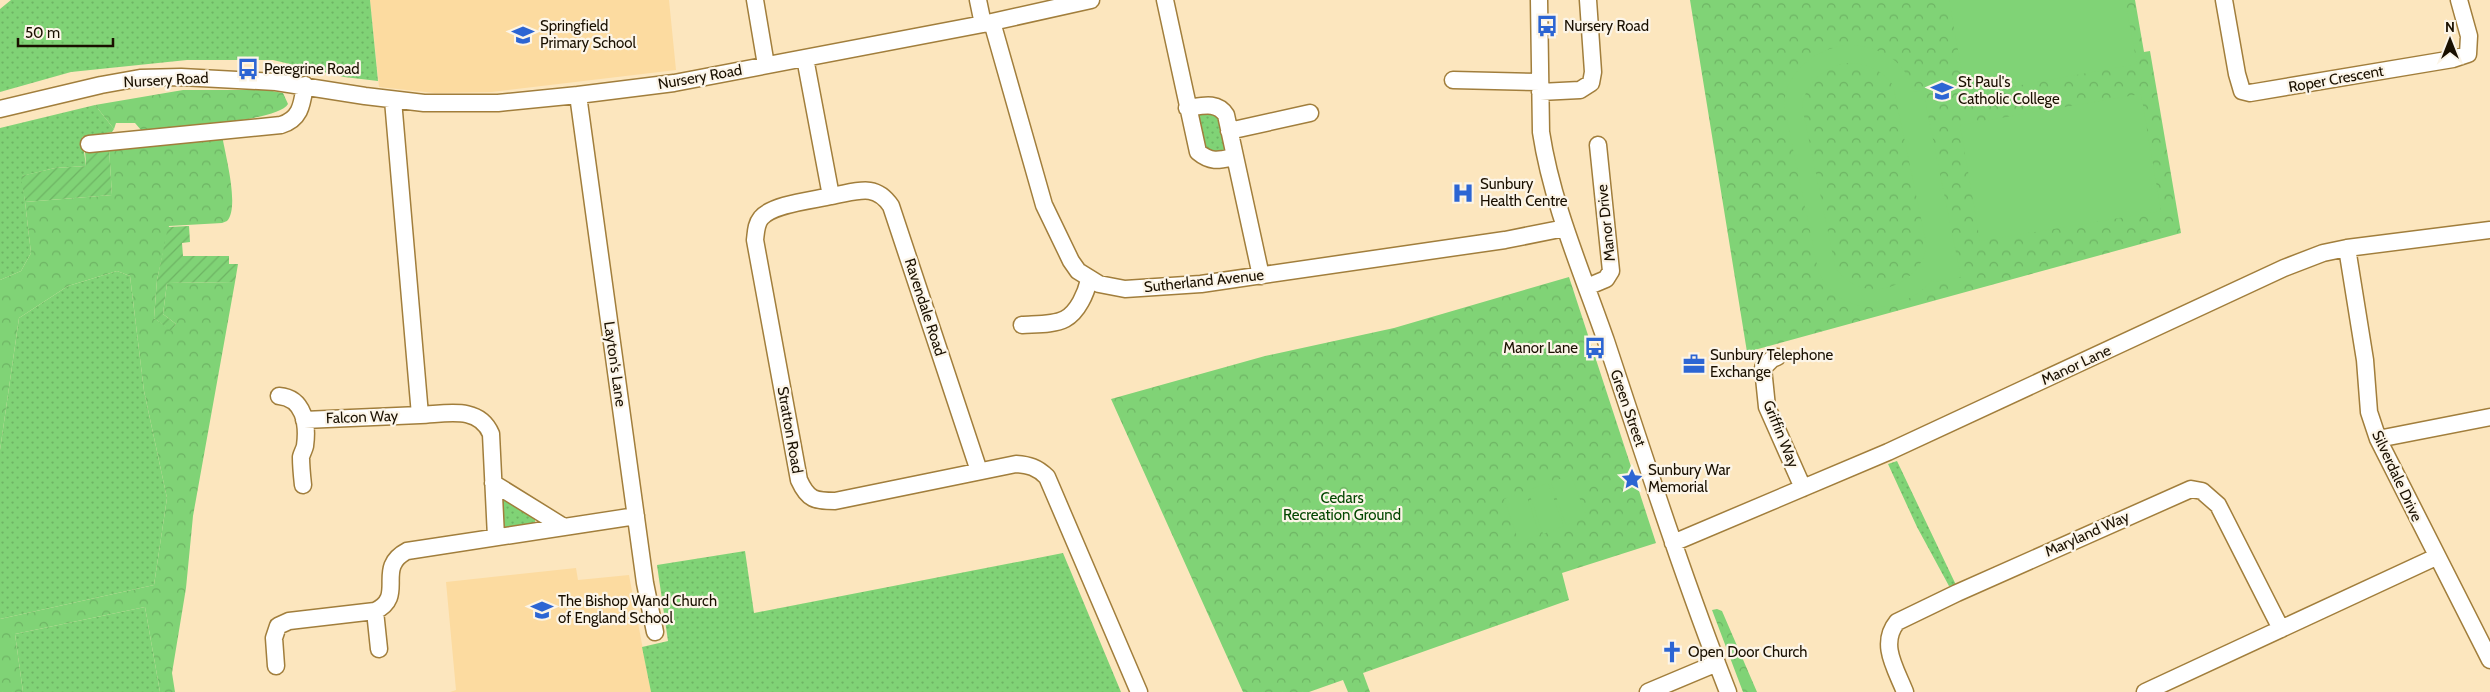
<svg xmlns="http://www.w3.org/2000/svg" width="2490" height="692" viewBox="0 0 2490 692" font-family="Cabin,sans-serif">
	<style>
		.built { fill: #fcdba0 }
		.grass { fill: url(#grass-dots) }
		.forest { fill: url(#forest-crowns) }
		.garden { fill: url(#garden-furrows) }
		.pitch { fill: #80d376; fill-rule: evenodd }
		.lines { fill: none; stroke-linecap: round; stroke-linejoin: round }
		.minor-casing { stroke: #a17e3c; stroke-width: 19 }
		.minor { stroke: #fff; stroke-width: 16 }
		.labels { text-anchor: middle; dominant-baseline: central; stroke-width: 4.5; stroke-linejoin: round; paint-order: stroke }
		.poi-label { font-size: 15px; fill: #1a1000; stroke: #fcf5e8; text-anchor: start }
		.street-label { font-size: 15px; fill: #1a1000; stroke: #fcf5e8 }
		.park-label { font-size: 15px; fill: #034700; stroke: #fcf5e8 }
	</style>
	<defs>
		<pattern id="grass-dots" width="8" height="8" patternUnits="userSpaceOnUse" patternTransform="scale(1.25)"><rect width="8" height="8" fill="#80d376"/><path d="M2 2h.1M6 6h.1" fill="none" stroke="#6eb464" stroke-width="1.8" stroke-linecap="round"/></pattern>
		<pattern id="forest-crowns" width="20" height="18" patternUnits="userSpaceOnUse" patternTransform="scale(1.25)"><rect width="20" height="18" fill="#80d376"/><path d="M2 6a3 3 0 1 1 6 0M12 15a3 3 0 1 1 6 0" fill="none" stroke="#6eb464"/></pattern>
		<pattern id="garden-furrows" width="10" height="10" patternUnits="userSpaceOnUse" patternTransform="scale(1.25)"><rect width="10" height="10" fill="#80d376"/><path d="M-1 1l2-2M0 10L10 0M9 11l2-2" fill="none" stroke="#6eb464"/></pattern>
	</defs>
	<rect width="100%" height="100%" fill="#fce6be"/>
	<path class="built" d="M370 0H669L676 70 492 92 435 93 379 87Z
		M576 568 578 580 629 575 651 692H450L456 690 446 582Z"/>
	<path class="grass" d="M11 0H370L378 81 344 77 273 60H187L71 72 0 92V9Z
		M95 105 114 129 112 132 82 137 86 166 55 168 22 176 31 253 21 271 0 280V128Z
		M1199 111H1219L1228 151 1212 154 1206 152 1197 115Z
		M117 271 130 276 144 391 167 498 154 585 0 619V450L19 318 68 286Z
		M1897 461 1956 585 1949 586 1917 527 1888 464Z
		M506 498 535 516V525L503 532 501 500Z
		M745 551 754 613 1063 553 1121 692H651L642 647 668 641 657 565Z
		M145 607 160 692H23L15 634Z"/>
	<path class="forest" d="M1690 0H2135L2144 52 2150 51 2181 233 1747 352Z
		M183 90H267L283 93 288 104C277 123 166 127 141 130L135 123H116L114 129 95 105Z
		M222 135C225 154 240 207 227 221L222 223 169 226 157 280 154 318 171 330 176 324 163 314 167 283 235 282 193 516 186 588 172 673 175 692H160L145 607 15 634 23 692H0V619L154 585 167 498 144 391 130 276 117 271 68 286 19 318 0 450V280L21 271 31 253 25 202 112 195 109 148Z
		M1569 277 1656 543 1562 573 1569 600 1363 673 1370 692H1348L1343 680 1309 692H1243L1111 399 1265 356 1394 328Z
		M1717 609 1722 611 1757 692H1743L1712 610Z"/>
	<path class="garden" d="M109 148 112 195 25 202 21 176 55 168 86 166 85 150Z
		M189 226 190 242 182 243 183 256H229V264H238L235 282 167 283 163 314 176 324 171 331 154 318 157 280 168 227Z"/>
	<path class="pitch" d="M1949 0H2125L2137 64 1966 95Z
		M1846 45C1878 45 1906 60 1914 92L1923 90 1961 277 1934 282 1933 279C1902 316 1844 319 1819 274L1784 106C1785 72 1815 49 1846 45ZM1845 63C1865 62 1881 69 1893 85L1927 247C1917 290 1859 307 1835 266L1802 106C1806 83 1823 68 1845 63Z
		M2141 94 2161 211 1980 241 1960 125Z
		M1571 475 1587 518 1566 525 1551 482Z
		M1548 483 1564 526 1543 534 1528 490Z
		M1525 491 1540 535 1519 542 1504 499Z"/>
	<g class="lines">
		<g class="minor-casing">
			<path id="minor" d="M755 0 766 65
				M978 0 983 24
				M1165 0 1198 152C1211 163 1220 160 1234 157
				M1539 0 1541 132C1552 204 1582 272 1606 341 1645 459 1683 577 1728 692
				M2224 0 2237 74 2242 91 2250 93 2453 59 2468 54 2469 36 2459 0
				M992 22 1044 205 1071 261 1078 271 1099 284 1125 289 1201 284 1505 240 1565 228
				M805 58 831 196C814 200 772 204 761 218 756 224 756 232 755 240L799 480C808 500 815 501 835 501L1016 464C1029 465 1037 467 1047 477L1139 692
				M1453 80 1540 82
				M1540 92 1580 90 1591 83 1593 72 1588 0
				M578 95 645 583 655 632
				M393 100 420 415C446 414 479 405 491 434L496 537
				M1187 108C1202 106 1217 101 1226 115L1261 276
				M0 109 101 85 140 78 181 77 276 82 365 96 424 103H498L578 95 674 83 983 24 1091 0
				M1229 131 1310 113
				M89 144 281 125C301 119 302 104 305 85
				M831 196C856 192 875 182 891 206L979 471
				M2347 248 2365 360 2369 412 2378 439 2490 660
				M1587 287 1606 279 1611 271 1598 145
				M1022 325C1034 324 1054 325 1065 319 1078 312 1086 293 1089 280
				M1777 357 1772 359 1763 368 1767 407 1803 488
				M279 396C304 398 308 424 305 446 304 450 302 453 301 457 301 466 302 476 303 485
				M304 420 420 415
				M2378 439 2490 417
				M493 483 564 527
				M1673 543 1888 452 2284 268 2323 253 2347 248 2490 230
				M375 611 379 649
				M276 666 274 638 278 626 289 621 375 611C407 596 374 568 407 551L636 516
				M1648 692 1717 663
				M1905 692C1896 669 1879 644 1897 622L1957 593 2191 489 2202 491 2218 505 2281 629
				M2145 692 2436 557"/>
		</g>
		<use href="#minor" class="minor"/>
	</g>
	<defs>
		<g id="bus-bare" transform="scale(1.725)"><path d="M-5-6H5V4H4V6H2V4H-2V6H-4V4H-5ZM-3.5-4V0h7V-4ZM-3.5 1.2v1.5H-2V1.2ZM2 1.2v1.5H3.5V1.2Z" fill="#2c65d3" stroke="#fcf5e8" stroke-width="2.5" paint-order="stroke"/></g>
		<g id="school-bare" transform="scale(1.725)"><path d="M0-5L7-2L0 1L-7-2ZM-4 1L0 2.5L4 1V4Q0 6-4 4Z" fill="#2c65d3" stroke="#fcf5e8" stroke-width="2.5" paint-order="stroke"/></g>
		<g id="hospital-bare" transform="scale(1.725)"><path d="M-5-5h3v3.5h4V-5h3V5h-3V1.5h-4V5h-3Z" fill="#2c65d3" stroke="#fcf5e8" stroke-width="2.5" paint-order="stroke"/></g>
		<g id="office-bare" transform="scale(1.725)"><path d="M-6-3h4V-5.5h4V-3h4V5H-6ZM-1-4.5V-3h2v-1.5ZM-6 0V1H6V0Z" fill="#2c65d3" stroke="#fcf5e8" stroke-width="2.5" paint-order="stroke"/></g>
		<g id="sight-bare" transform="scale(1.725)"><path d="M0-6L1.8-2.2L6-1.7L2.9 1.2L3.7 5.4L0 3.3L-3.7 5.4L-2.9 1.2L-6-1.7L-1.8-2.2Z" fill="#2c65d3" stroke="#fcf5e8" stroke-width="2.5" paint-order="stroke"/></g>
		<g id="church-bare" transform="scale(1.725)"><path d="M-1.2-6h2.4v3.5h3.3v2.4h-3.3V6h-2.4V-.1h-3.3v-2.4h3.3Z" fill="#2c65d3" stroke="#fcf5e8" stroke-width="2.5" paint-order="stroke"/></g>
	</defs>
	<g fill-rule="evenodd">
		<use href="#bus-bare" x="1547" y="26"/>
		<use href="#school-bare" x="523" y="35"/>
		<use href="#bus-bare" x="248" y="69"/>
		<use href="#school-bare" x="1942" y="91"/>
		<use href="#hospital-bare" x="1463" y="193"/>
		<use href="#bus-bare" x="1595" y="348"/>
		<use href="#office-bare" x="1694" y="364"/>
		<use href="#sight-bare" x="1632" y="479"/>
		<use href="#school-bare" x="542" y="610"/>
		<use href="#church-bare" x="1672" y="652"/>
	</g>
	<g class="labels">
		<g class="poi-label">
			<text x="540" y="26">Springfield<tspan x="540" dy="17">Primary School</tspan></text>
			<text x="1564" y="26">Nursery Road</text>
			<text x="264" y="69">Peregrine Road</text>
			<text x="1958" y="82">St Paul's<tspan x="1958" dy="17">Catholic College</tspan></text>
			<text x="1480" y="184">Sunbury<tspan x="1480" dy="17">Health Centre</tspan></text>
			<text x="1578" y="348" text-anchor="end">Manor Lane</text>
			<text x="1710" y="355">Sunbury Telephone<tspan x="1710" dy="17">Exchange</tspan></text>
			<text x="1648" y="470">Sunbury War<tspan x="1648" dy="17">Memorial</tspan></text>
			<text x="558" y="601">The Bishop Wand Church<tspan x="558" dy="17">of England School</tspan></text>
			<text x="1688" y="652">Open Door Church</text>
		</g>
		<g class="street-label">
			<text transform="translate(700 77) rotate(-10)">Nursery Road</text>
			<text transform="translate(2336 79) rotate(-10)">Roper Crescent</text>
			<text transform="translate(166 80) rotate(-3)">Nursery Road</text>
			<text transform="translate(1606 223) rotate(-96)">Manor Drive</text>
			<text transform="translate(1204 281) rotate(-6)">Sutherland Avenue</text>
			<text transform="translate(925 307) rotate(72)">Ravendale Road</text>
			<text transform="translate(615 364) rotate(82)">Layton's Lane</text>
			<text transform="translate(2076 365) rotate(-25)">Manor Lane</text>
			<text transform="translate(1628 408) rotate(71)">Green Street</text>
			<text transform="translate(362 417) rotate(-2)">Falcon Way</text>
			<text transform="translate(790 430) rotate(80)">Stratton Road</text>
			<text transform="translate(1781 434) rotate(68)">Griffin Way</text>
			<text transform="translate(2397 476) rotate(65)">Silverdale Drive</text>
			<text transform="translate(2087 534) rotate(-24)">Maryland Way</text>
		</g>
		<g class="park-label">
			<text x="1342" y="498">Cedars<tspan x="1342" dy="17">Recreation Ground</tspan></text>
		</g>
	</g>
	<g transform="translate(2450 40)" stroke="#fcf5e8" stroke-width="4" paint-order="stroke">
	<path d="M0-4L9 19L0 12L-9 19Z" fill="#1a1000"/>
	<text y="-8" font-size="14" font-weight="bold" text-anchor="middle" fill="#1a1000">N</text>
	</g>
	<path d="M18 38v8h95v-8" fill="none" stroke="#1a1000" stroke-width="2.5"/>
	<text x="25" y="38" font-size="15" fill="#1a1000" stroke="#fcf5e8" stroke-width="4" paint-order="stroke">50 m</text>
</svg>
